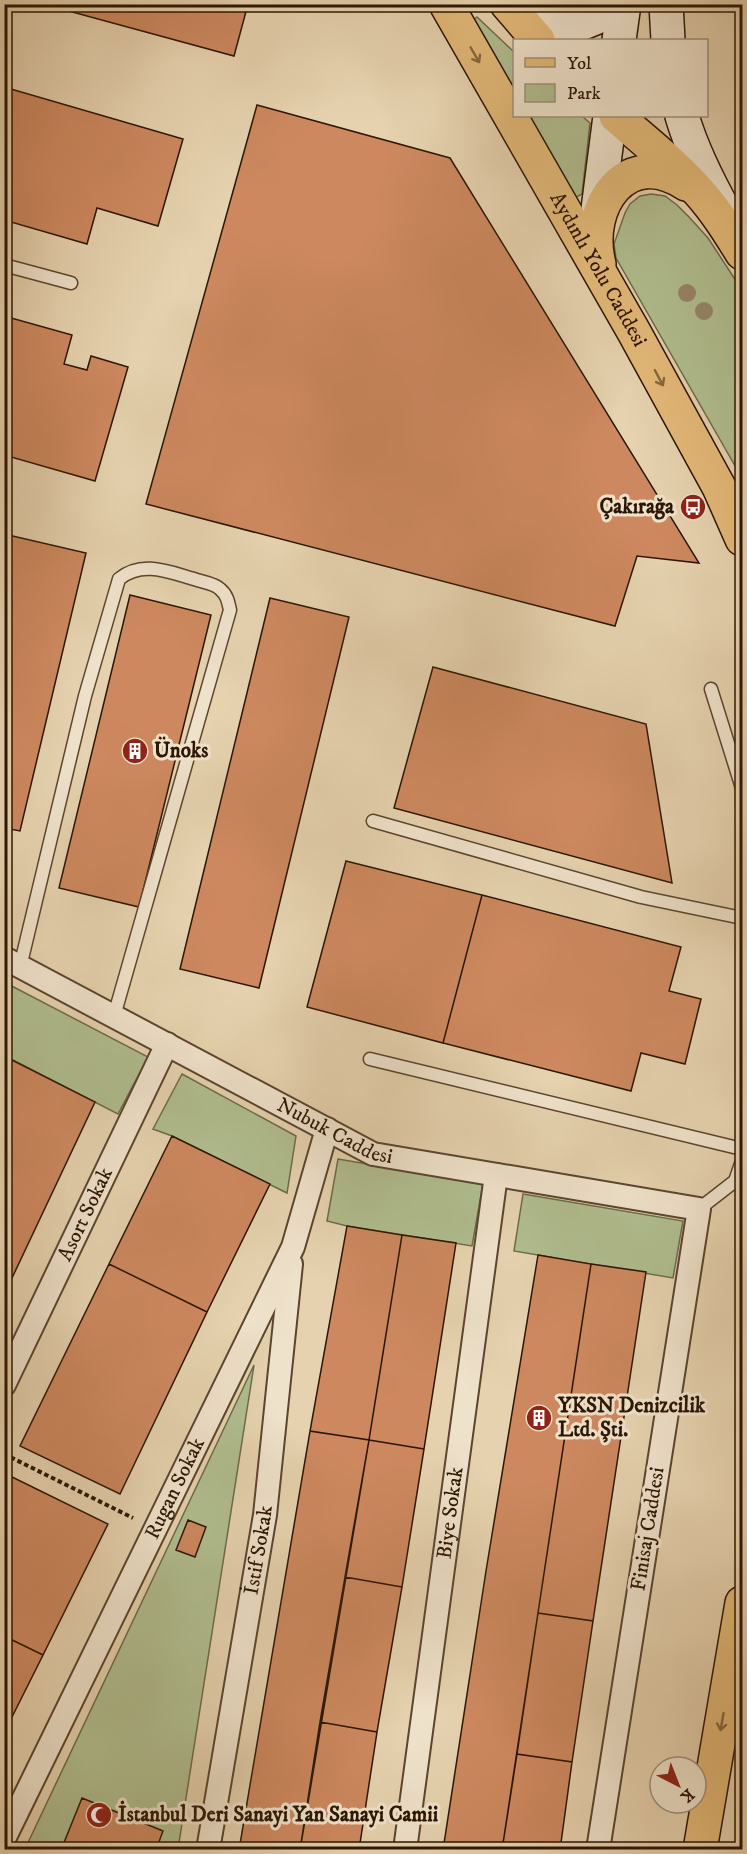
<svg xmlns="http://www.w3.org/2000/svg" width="747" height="1854" viewBox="0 0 747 1854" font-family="'IM FELL DW Pica',serif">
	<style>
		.green { fill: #b0bd8f; stroke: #6e6a49; stroke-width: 1.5 }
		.building { fill: #cd885f; stroke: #2c1603; stroke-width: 1.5 }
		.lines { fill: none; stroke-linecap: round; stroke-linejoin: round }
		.lane-casing { stroke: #5a452e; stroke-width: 15 }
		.street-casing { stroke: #5a452e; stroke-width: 26 }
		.secondary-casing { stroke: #2c1603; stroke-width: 36 }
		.primary-casing { stroke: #2c1603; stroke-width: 36 }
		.path { stroke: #2c1603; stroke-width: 4; stroke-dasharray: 4.5 3; stroke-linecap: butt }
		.lane { stroke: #efe2cb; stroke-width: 12 }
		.street { stroke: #efe2cb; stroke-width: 22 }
		.secondary { stroke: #efe2cb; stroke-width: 33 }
		.primary { stroke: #e3b978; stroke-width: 33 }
		.tree { fill: #968668 }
		.oneway { stroke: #88683e }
		.labels { text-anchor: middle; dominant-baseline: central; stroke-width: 6; stroke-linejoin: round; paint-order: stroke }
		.street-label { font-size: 21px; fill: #2c1603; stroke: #efe2cb }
		.poi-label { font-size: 21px; font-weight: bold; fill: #2c1603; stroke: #efe2cb; text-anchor: start }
	</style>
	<rect width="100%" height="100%" fill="#e6d2af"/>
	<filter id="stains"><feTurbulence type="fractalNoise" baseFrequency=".00333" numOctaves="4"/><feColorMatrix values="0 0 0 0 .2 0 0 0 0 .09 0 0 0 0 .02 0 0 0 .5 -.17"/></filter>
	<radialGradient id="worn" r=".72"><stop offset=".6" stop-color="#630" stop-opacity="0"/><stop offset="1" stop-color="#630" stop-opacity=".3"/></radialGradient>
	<path class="green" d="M477 17 514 52V93L472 21Z
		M527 116H582L590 123 582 194 575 198Z
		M651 194 665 196 677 205 689 217 708 238 742 290V478L616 258 614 244 625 213 630 204 640 196Z
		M4 982 148 1057 118 1114 5 1056Z
		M182 1074 296 1136 287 1193 172 1136 153 1129Z
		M338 1159 483 1184 472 1246 347 1226 327 1221Z
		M523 1194 683 1221 673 1278 514 1251Z
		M254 1365 178 1849H25Z"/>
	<path class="building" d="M43 4H248L234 56Z
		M4 87 183 139 158 226 97 208 87 244 4 220Z
		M257 105 450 158 699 563 637 556 615 626 146 504Z
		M4 316 72 335 64 364 87 370 91 356 128 367 95 481 4 455Z
		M4 534 86 553 20 831 4 828Z
		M130 595 211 615 139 907 59 888Z
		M270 598 349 617 259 988 180 969Z
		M433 667 646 724 672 883 394 808Z
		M346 861 482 895 443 1043 307 1007Z
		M482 895 681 947 669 991 701 999 685 1064 641 1053 631 1091 443 1043Z
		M4 1056 95 1102 4 1295Z
		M172 1136 270 1184 207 1312 109 1264Z
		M347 1226 402 1235 369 1440 310 1431Z
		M402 1235 456 1243 424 1449 369 1440Z
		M538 1255 591 1264 502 1850H443L486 1571Z
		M109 1264 207 1312 120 1494 20 1446Z
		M591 1264 646 1272 593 1621 538 1613Z
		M310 1431 369 1440 300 1850H239Z
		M369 1440 424 1449 402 1587 345 1577Z
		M8 1475 108 1524 43 1655 4 1636V1482Z
		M188 1520 206 1527 195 1557 176 1550Z
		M345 1577 402 1587 377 1732 320 1722Z
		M538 1613 593 1621 572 1762 517 1754Z
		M4 1636 43 1655 4 1733Z
		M320 1722 377 1732 359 1850H300Z
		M517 1754 572 1762 560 1850H502Z
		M82 1798 163 1831 156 1850H61Z"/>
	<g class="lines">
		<g class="lane-casing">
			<path id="lane" d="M4 265 71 283
				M711 689 742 788
				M373 821 641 897 742 918
				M20 967 85 696 119 579C142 560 169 572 194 579 202 582 214 583 220 589 227 595 228 601 230 610L114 1016
				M370 1059 742 1149
				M699 1209 735 1181 742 1161"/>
		</g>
		<g class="street-casing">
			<g id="street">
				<path id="s1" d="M4 958 373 1154 699 1209 598 1850"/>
				<path id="s2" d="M4 1385 167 1044"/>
				<path id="s3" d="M4 1839 293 1247 327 1129"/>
				<path id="s4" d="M208 1850 265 1515 291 1264"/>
				<path id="s5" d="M405 1850 496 1175"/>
			</g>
		</g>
		<g class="secondary-casing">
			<path id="secondary" d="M666 4 668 40
				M511 7 532 23 553 27H573L595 18 610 4
				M619 40 624 4
				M682 116C692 150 708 182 726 214
				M597 217 610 116"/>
		</g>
		<g class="primary-casing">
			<g id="primary">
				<path id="s6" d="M446 4 634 332 719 487 742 539"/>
				<path d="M507 4 538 40"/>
				<path d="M616 116C644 140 674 164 699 192 716 211 729 232 742 253"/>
				<path d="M599 264C584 206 627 145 686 184"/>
				<path d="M700 1850 742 1603"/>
			</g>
		</g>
		<path class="path" d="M4 1454 133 1518"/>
		<use href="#lane" class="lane"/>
		<use href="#street" class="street"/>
		<use href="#secondary" class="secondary"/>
		<use href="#primary" class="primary"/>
	</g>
	<g class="tree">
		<circle cx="687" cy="293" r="9"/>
		<circle cx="704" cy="311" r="9"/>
	</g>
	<defs><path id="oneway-shaft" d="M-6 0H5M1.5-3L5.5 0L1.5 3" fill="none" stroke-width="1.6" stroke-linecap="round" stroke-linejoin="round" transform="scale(1.5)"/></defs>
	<g class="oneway">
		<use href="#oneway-shaft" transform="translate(475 55) rotate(60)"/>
		<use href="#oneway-shaft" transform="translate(659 378) rotate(62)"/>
		<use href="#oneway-shaft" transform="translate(722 1722) rotate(100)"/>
	</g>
	<defs>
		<g id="bus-disc" transform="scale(1.35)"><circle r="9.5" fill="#8f2418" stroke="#efe2cb"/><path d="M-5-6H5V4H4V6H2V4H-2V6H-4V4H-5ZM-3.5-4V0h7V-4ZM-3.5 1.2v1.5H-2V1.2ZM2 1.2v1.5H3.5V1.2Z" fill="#fff"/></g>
		<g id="building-disc" transform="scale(1.35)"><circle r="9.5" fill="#8f2418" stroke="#efe2cb"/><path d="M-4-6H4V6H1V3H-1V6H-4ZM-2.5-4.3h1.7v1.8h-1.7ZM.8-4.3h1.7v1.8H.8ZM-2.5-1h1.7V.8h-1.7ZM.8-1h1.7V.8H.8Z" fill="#fff"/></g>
		<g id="mosque-disc" transform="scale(1.35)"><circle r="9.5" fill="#8f2418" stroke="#efe2cb"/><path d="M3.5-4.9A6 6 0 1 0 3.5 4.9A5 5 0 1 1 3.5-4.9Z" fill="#fff"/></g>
	</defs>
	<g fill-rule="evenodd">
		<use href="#bus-disc" x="693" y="507"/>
		<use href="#building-disc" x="135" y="751"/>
		<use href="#building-disc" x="539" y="1418"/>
		<use href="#mosque-disc" x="99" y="1815"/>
	</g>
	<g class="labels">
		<g class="street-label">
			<text stroke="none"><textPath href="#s6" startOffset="306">Aydınlı Yolu Caddesi</textPath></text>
			<text stroke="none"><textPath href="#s1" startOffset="374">Nubuk Caddesi</textPath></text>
			<text stroke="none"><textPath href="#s2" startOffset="189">Asort Sokak</textPath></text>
			<text stroke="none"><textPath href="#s3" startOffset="390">Rugan Sokak</textPath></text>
			<text stroke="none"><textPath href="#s5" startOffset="340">Biye Sokak</textPath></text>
			<text transform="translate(648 1529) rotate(-81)">Finisaj Caddesi</text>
			<text stroke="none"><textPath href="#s4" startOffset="304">İstif Sokak</textPath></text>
		</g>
		<g class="poi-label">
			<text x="674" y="507" text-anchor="end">Çakırağa</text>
			<text x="154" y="751">Ünoks</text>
			<text x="558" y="1406">YKSN Denizcilik<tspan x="558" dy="24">Ltd. Şti.</tspan></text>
			<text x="118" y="1815">İstanbul Deri Sanayi Yan Sanayi Camii</text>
		</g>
	</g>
	<rect width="747" height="1854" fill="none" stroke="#e6d2af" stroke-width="24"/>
	<rect x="6" y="6" width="735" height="1842" fill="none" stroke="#2c1603" stroke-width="3"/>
	<rect x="12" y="12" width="723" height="1830" fill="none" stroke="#2c1603" stroke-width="1.5"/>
	<rect x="513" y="39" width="195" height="78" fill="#efe2cb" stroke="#a1907b" stroke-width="1.5"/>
	<rect x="525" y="58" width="30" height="9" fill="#e3b978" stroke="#a1907b" stroke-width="1.5"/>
	<text x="567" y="69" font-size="18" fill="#2c1603">Yol</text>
	<rect x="525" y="84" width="30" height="18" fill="#b0bd8f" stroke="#a1907b" stroke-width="1.5"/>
	<text x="567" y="99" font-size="18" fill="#2c1603">Park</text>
	<g transform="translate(678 1785) rotate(138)"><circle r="28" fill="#efe2cb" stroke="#a1907b" stroke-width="1.5"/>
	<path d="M0-4.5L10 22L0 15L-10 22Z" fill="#8f2418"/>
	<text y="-9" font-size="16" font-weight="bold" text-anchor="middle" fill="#2c1603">K</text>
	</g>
	<rect width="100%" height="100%" filter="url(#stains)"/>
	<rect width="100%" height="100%" fill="url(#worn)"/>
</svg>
